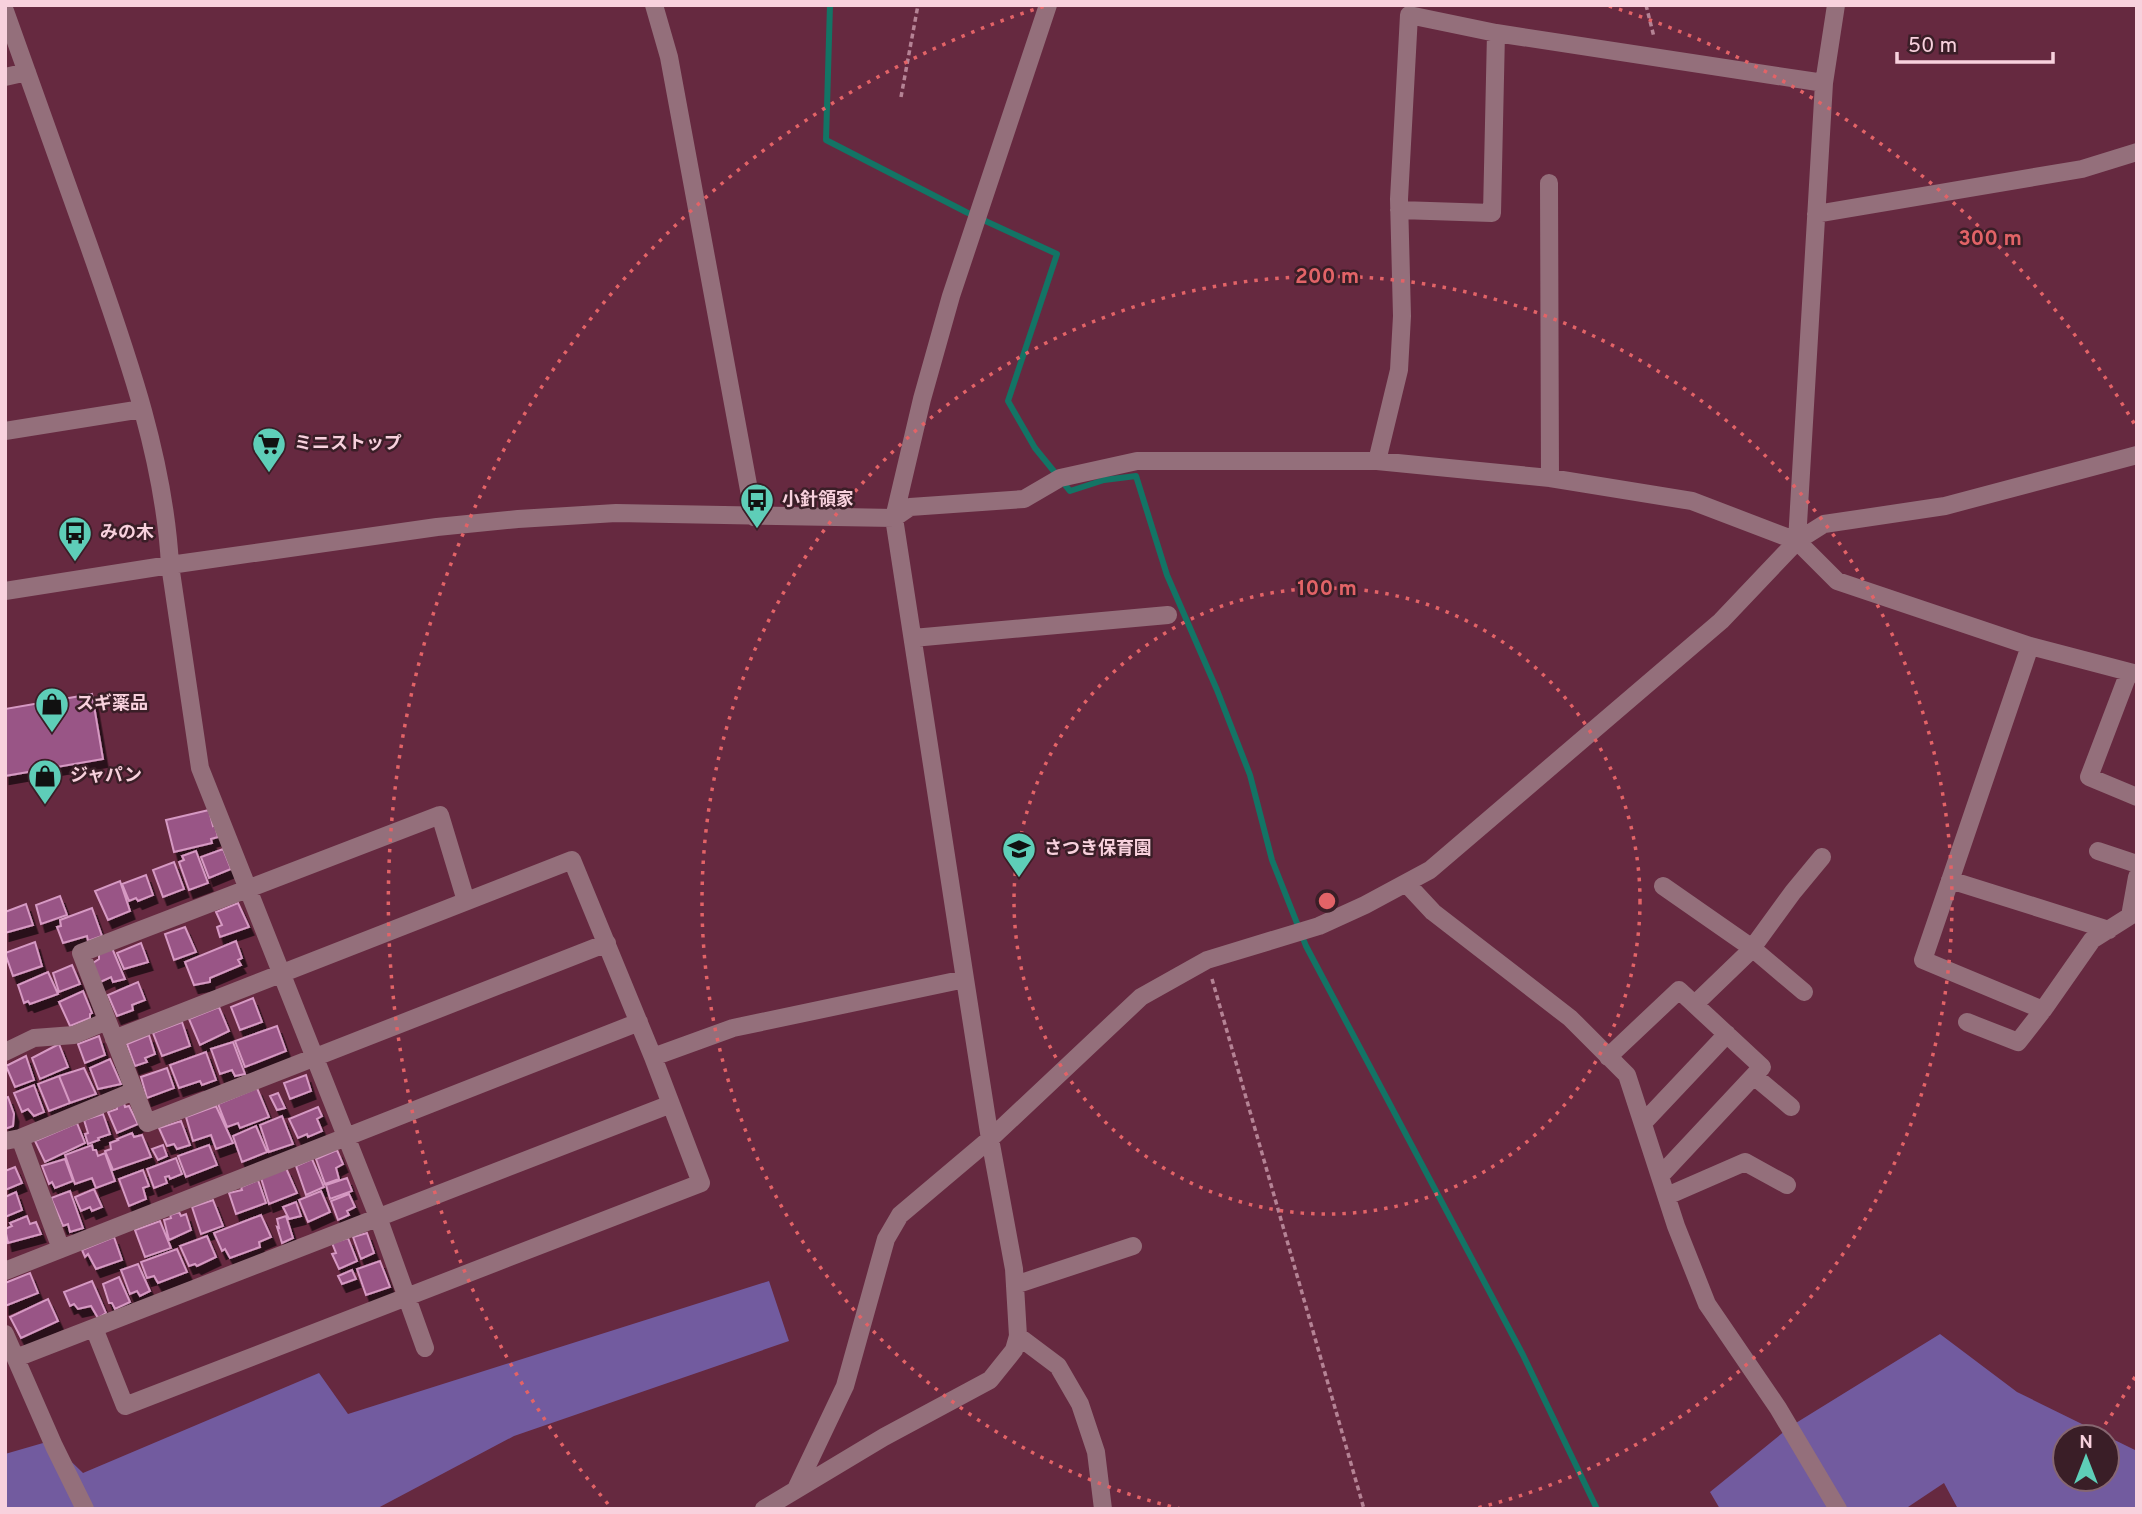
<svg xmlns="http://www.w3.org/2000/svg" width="2142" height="1514" viewBox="0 0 2142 1514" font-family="Overpass,'Noto Sans JP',sans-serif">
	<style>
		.green { fill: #725b9f; fill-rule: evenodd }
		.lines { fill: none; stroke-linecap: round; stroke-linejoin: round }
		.stream { stroke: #137465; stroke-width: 6 }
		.building { fill: #995586; stroke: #d699c3; stroke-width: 2; filter: url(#shadow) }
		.path { stroke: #b58395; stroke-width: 3.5; stroke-dasharray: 5 3.5; stroke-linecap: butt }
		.minor { stroke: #946f7b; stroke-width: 18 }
		.ring { fill: none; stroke: #e26367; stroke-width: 3.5; stroke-dasharray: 3.5 7 }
		.labels { text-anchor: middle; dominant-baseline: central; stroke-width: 5; stroke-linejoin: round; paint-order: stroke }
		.poi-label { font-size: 18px; font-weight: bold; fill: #f8d1dd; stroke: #3a1e27; text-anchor: start }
		.centre { fill: #e26367; stroke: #3a1e27; stroke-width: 3.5 }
		.ring-label { font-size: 21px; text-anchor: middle; font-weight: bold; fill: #e26367; stroke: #3a1e27; stroke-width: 5; stroke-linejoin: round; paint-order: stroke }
	</style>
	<defs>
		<filter id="shadow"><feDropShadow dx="4.5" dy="8" stdDeviation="0" flood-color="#0009"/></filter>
	</defs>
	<rect width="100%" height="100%" fill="#662940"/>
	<path class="green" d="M769 1281 789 1341 514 1436 376 1509H5V1454L50 1441 83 1473 319 1373 348 1414Z
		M1940 1334 2017 1392 2137 1451V1509H1958L1944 1483 1905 1509H1720L1710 1492 1791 1426ZM2065 1437H2107V1479H2065Z"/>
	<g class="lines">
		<path class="stream" d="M830 5 826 140 966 212 1057 254 1008 401 1035 448 1070 491 1104 480 1136 476 1167 575 1217 690 1250 775 1272 860 1306 946 1523 1355 1597 1509"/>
	</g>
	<path class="building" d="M92 694 103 759 5 776V709Z
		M209 810 213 826 215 825 218 837 211 839 212 843 174 852 166 820Z
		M223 849 231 869 209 878 201 857Z
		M196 851 208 883 189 890 179 862 184 860 182 856Z
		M174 862 184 889 163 897 153 870Z
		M146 875 153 895 138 901 136 898 129 901 122 884Z
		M120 881 130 911 108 920 95 891Z
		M60 896 67 915 41 924 36 905Z
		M238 903 249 927 220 937 217 927 222 925 216 912Z
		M26 904 33 925 5 933V912Z
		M92 908 102 936 88 941 87 936 63 943 57 927 61 926 60 920Z
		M185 927 196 952 174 960 165 934Z
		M236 941 242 958 238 960 241 965 210 978V982L194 985 185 962Z
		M35 942 42 966 13 976 5 953Z
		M141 943 148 962 124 969 117 953Z
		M112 948 125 979 113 982 111 977 98 983 93 963 99 959V953Z
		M72 965 80 984 59 992 53 973Z
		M48 972 58 994 30 1004 28 1001 24 1003 18 985Z
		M138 982 145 1000 132 1005 133 1010 117 1016 108 995Z
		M83 991 92 1013 90 1014V1018L70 1026 59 1002Z
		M253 998 262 1022 240 1030 231 1007Z
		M219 1007 229 1031 200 1045 189 1019Z
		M182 1022 190 1046 162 1056 153 1033Z
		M277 1026 286 1051 245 1067 235 1041Z
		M149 1035 155 1054 145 1058 147 1062 135 1066 127 1044Z
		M99 1036 105 1055 85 1063 78 1044Z
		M233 1042 245 1074 235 1076 232 1070 220 1074 211 1049Z
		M59 1044 68 1067 40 1079 32 1058Z
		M206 1052 216 1080 202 1085 200 1081 179 1088 170 1065Z
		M26 1056 34 1080 15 1087 6 1066Z
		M110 1059 121 1084 98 1089 90 1068Z
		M84 1068 96 1094 70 1103 59 1076Z
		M167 1068 174 1088 147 1098 141 1077Z
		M306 1075 311 1091 290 1099 284 1083Z
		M59 1076 70 1103 49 1111 38 1084Z
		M34 1085 44 1112 34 1116 28 1109 22 1112 14 1093Z
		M257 1088 269 1117 240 1128 238 1123 227 1127 218 1104Z
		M278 1093 285 1108 277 1110 270 1096Z
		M8 1097 14 1114 13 1126 5 1129V1098Z
		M124 1103 125 1107 129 1106 138 1124 117 1133 108 1112 117 1109V1106Z
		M216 1106 233 1143 216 1149 211 1135 193 1141 186 1117Z
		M318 1107 322 1116 317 1119 322 1131 308 1137 307 1134 298 1138 289 1119Z
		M103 1114 110 1134 98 1138 99 1140 88 1144 85 1134 88 1133 84 1120Z
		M282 1116 293 1144 269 1152 260 1125Z
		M181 1121 190 1145 177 1149 174 1144 167 1146 159 1128Z
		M77 1123 85 1143 45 1162 35 1141Z
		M256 1126 267 1152 242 1162 233 1136Z
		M132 1133 134 1137 142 1135 151 1157 113 1170 105 1151 111 1149 110 1143 118 1140 117 1139Z
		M92 1145 93 1150H96L98 1156 105 1153 115 1181 96 1188 92 1178 75 1184 65 1155Z
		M163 1145 167 1156 158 1160 152 1149Z
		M209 1145 217 1165 186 1177 178 1156Z
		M337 1150 343 1164 336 1168 339 1179 325 1184 316 1159Z
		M176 1158 182 1174 170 1179 169 1176 165 1177 167 1183 154 1188 147 1169Z
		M65 1159 73 1181 55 1188 52 1182 49 1184 42 1166Z
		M312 1159 324 1187 306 1195 296 1166Z
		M15 1167 22 1183 5 1190V1171Z
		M286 1168 297 1193 269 1204 261 1178Z
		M143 1170 149 1186 143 1188 146 1199 129 1206 119 1179Z
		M347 1178 352 1191 330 1199 326 1185Z
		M258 1180 266 1203 236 1214 229 1193 242 1190 241 1187Z
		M94 1189 102 1207 92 1211 90 1207 81 1211 75 1197Z
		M70 1191 83 1228 70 1232 68 1224 63 1226 51 1198Z
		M321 1191 330 1212 308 1222 299 1200Z
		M16 1192 22 1210 5 1217V1197Z
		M349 1194 355 1207 347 1211 349 1215 338 1220 331 1201Z
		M213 1200 223 1226 201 1234 192 1207Z
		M296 1202 301 1216 289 1219 283 1207Z
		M179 1212 181 1216 186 1214 191 1230 169 1240 164 1220 171 1218 170 1215Z
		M261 1215 271 1237 259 1242 260 1247 230 1258 225 1249 222 1251 214 1233Z
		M27 1216 30 1224 36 1222 41 1234 8 1243 5 1229 12 1226 10 1223Z
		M286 1216 293 1238 282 1243 277 1227 279 1228 277 1219Z
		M160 1221 171 1248 145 1257 135 1230Z
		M367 1233 374 1253 361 1259 353 1237Z
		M207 1236 216 1257 197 1266 195 1264 189 1266 180 1246Z
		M114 1237 122 1260 96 1269 88 1254 85 1257 82 1250Z
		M348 1238 357 1261 339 1269 332 1254 336 1253 332 1243Z
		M177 1249 187 1272 158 1283 154 1276 147 1278 141 1262Z
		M380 1261 390 1287 366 1295 357 1269Z
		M138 1264 150 1291 140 1296 137 1291 130 1294 121 1270Z
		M352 1270 356 1279 342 1284 338 1276Z
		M30 1273 38 1293 5 1306V1283Z
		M119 1277 130 1302 115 1309 112 1303H109L103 1284Z
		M92 1281 106 1313 98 1318 91 1306 78 1309 74 1304 70 1306 64 1292Z
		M48 1299 58 1321 21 1338 10 1317Z"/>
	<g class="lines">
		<path class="path" d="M1646 5 1654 37
			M901 97 918 5
			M1212 979 1364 1509"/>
		<path class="minor" d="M654 5 669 57 754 517
			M5 11C33 89 61 168 89 246 125 349 164 455 170 565L200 768 378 1217 425 1348
			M5 77 27 72
			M1549 183 1550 478
			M1399 210 1492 213 1496 33
			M1816 214 2082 169 2137 152
			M5 431 142 409
			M1377 461 1399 370 1402 316 1399 199 1409 15 1496 33 1824 83
			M1797 541 1824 83 1836 5
			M5 591 170 565 437 527 518 519 616 513 894 518 910 507 1024 499 1060 478 1137 461H1377L1550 478 1692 501 1797 541 1837 581 2030 646 2137 674
			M913 638 1168 615
			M2030 646 1923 960 2043 1010
			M2129 672 2089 777 2137 797
			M2098 851 2137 864
			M1950 880 2109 930
			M1406 883 1433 912 1570 1018 1627 1075 1676 1226 1707 1304 1778 1408 1838 1509
			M1663 886 1752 948 1804 992
			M466 901 440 815 81 953 147 1123 607 943
			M1695 1004 1750 951 1793 892 1822 857
			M1967 1022 2018 1042 2043 1010 2092 940 2130 916 2137 877
			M5 1052 34 1038 74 1035 107 1021
			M653 1057 733 1028 965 979
			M1608 1057 1679 990 1762 1067 1660 1176
			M1754 1076 1791 1107
			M1643 1123 1727 1034
			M20 1138 61 1249
			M5 1141 20 1138 134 1091
			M1667 1196 1745 1162 1787 1185
			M5 1271 639 1022
			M1015 1285 1133 1246
			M94 1328 125 1406 701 1183 653 1057 572 860 114 1039
			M5 1334 54 1446 85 1509
			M1018 1336 1058 1366 1080 1404 1096 1452 1103 1509
			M16 1358 671 1104
			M796 1489 845 1386 886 1239 900 1215 990 1139 1141 997 1207 960 1319 926 1365 905 1430 870 1721 621 1797 541 1824 524 1945 506 2137 455
			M764 1509 884 1437 990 1380 1014 1350 1018 1336 1014 1269 990 1139 965 979 894 518 922 399 951 296 1048 5"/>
	</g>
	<g class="ring">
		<circle cx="1327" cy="901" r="313"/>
		<path d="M1181 1509A625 625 0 1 1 1473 1509"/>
		<path d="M2135 1377A938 938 0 0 1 2100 1432M608 1504A938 938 0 0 1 1045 6M1609 6A938 938 0 0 1 2135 425"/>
	</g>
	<defs>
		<g id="supermarket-pin" transform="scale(1.75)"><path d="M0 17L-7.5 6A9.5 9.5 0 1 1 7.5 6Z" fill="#5eceb8" stroke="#3a1e27"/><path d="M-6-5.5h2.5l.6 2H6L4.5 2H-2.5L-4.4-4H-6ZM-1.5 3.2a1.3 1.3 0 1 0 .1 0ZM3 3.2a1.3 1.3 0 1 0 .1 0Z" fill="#111"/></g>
		<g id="bus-pin" transform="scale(1.75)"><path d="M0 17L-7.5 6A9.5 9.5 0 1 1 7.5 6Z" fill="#5eceb8" stroke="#3a1e27"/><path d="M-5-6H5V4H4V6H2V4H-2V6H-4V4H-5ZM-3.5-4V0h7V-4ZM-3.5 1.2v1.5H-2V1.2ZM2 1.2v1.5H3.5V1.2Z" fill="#111"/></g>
		<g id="shop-pin" transform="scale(1.75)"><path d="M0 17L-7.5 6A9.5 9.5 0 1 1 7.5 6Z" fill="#5eceb8" stroke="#3a1e27"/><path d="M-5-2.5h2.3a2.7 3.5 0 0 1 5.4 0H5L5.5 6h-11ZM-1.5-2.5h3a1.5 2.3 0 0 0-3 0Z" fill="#111"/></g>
		<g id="school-pin" transform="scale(1.75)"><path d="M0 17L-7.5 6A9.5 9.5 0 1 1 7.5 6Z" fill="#5eceb8" stroke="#3a1e27"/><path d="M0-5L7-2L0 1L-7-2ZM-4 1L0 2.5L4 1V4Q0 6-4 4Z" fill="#111"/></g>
	</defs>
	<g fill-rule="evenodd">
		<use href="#supermarket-pin" x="269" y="444"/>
		<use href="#bus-pin" x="757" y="500"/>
		<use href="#bus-pin" x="75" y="533"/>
		<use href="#shop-pin" x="52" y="704"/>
		<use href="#shop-pin" x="45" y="776"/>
		<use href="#school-pin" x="1019" y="849"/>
	</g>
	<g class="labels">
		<g class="poi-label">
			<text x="294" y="444">ミニストップ</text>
			<text x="782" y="500">小針領家</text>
			<text x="100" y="533">みの木</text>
			<text x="76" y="704">スギ薬品</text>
			<text x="70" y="776">ジャパン</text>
			<text x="1044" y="849">さつき保育園</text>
		</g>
	</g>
	<circle cx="1327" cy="901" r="10" class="centre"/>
	<g class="ring-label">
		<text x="1990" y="245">300 m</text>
		<text x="1327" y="283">200 m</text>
		<text x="1327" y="595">100 m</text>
	</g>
	<rect width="2142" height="1514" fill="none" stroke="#f8d1dd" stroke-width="14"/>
	<g transform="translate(2086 1458)"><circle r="33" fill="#3a1e27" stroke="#866670" stroke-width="2"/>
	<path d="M0-5L12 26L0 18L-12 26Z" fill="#5eceb8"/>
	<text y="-10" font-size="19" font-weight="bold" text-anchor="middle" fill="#f8d1dd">N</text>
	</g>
	<path d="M1897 52v10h156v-10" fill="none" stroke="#f8d1dd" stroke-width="3.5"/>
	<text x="1908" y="52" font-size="21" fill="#f8d1dd" stroke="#3a1e27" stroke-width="5" paint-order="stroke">50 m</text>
</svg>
